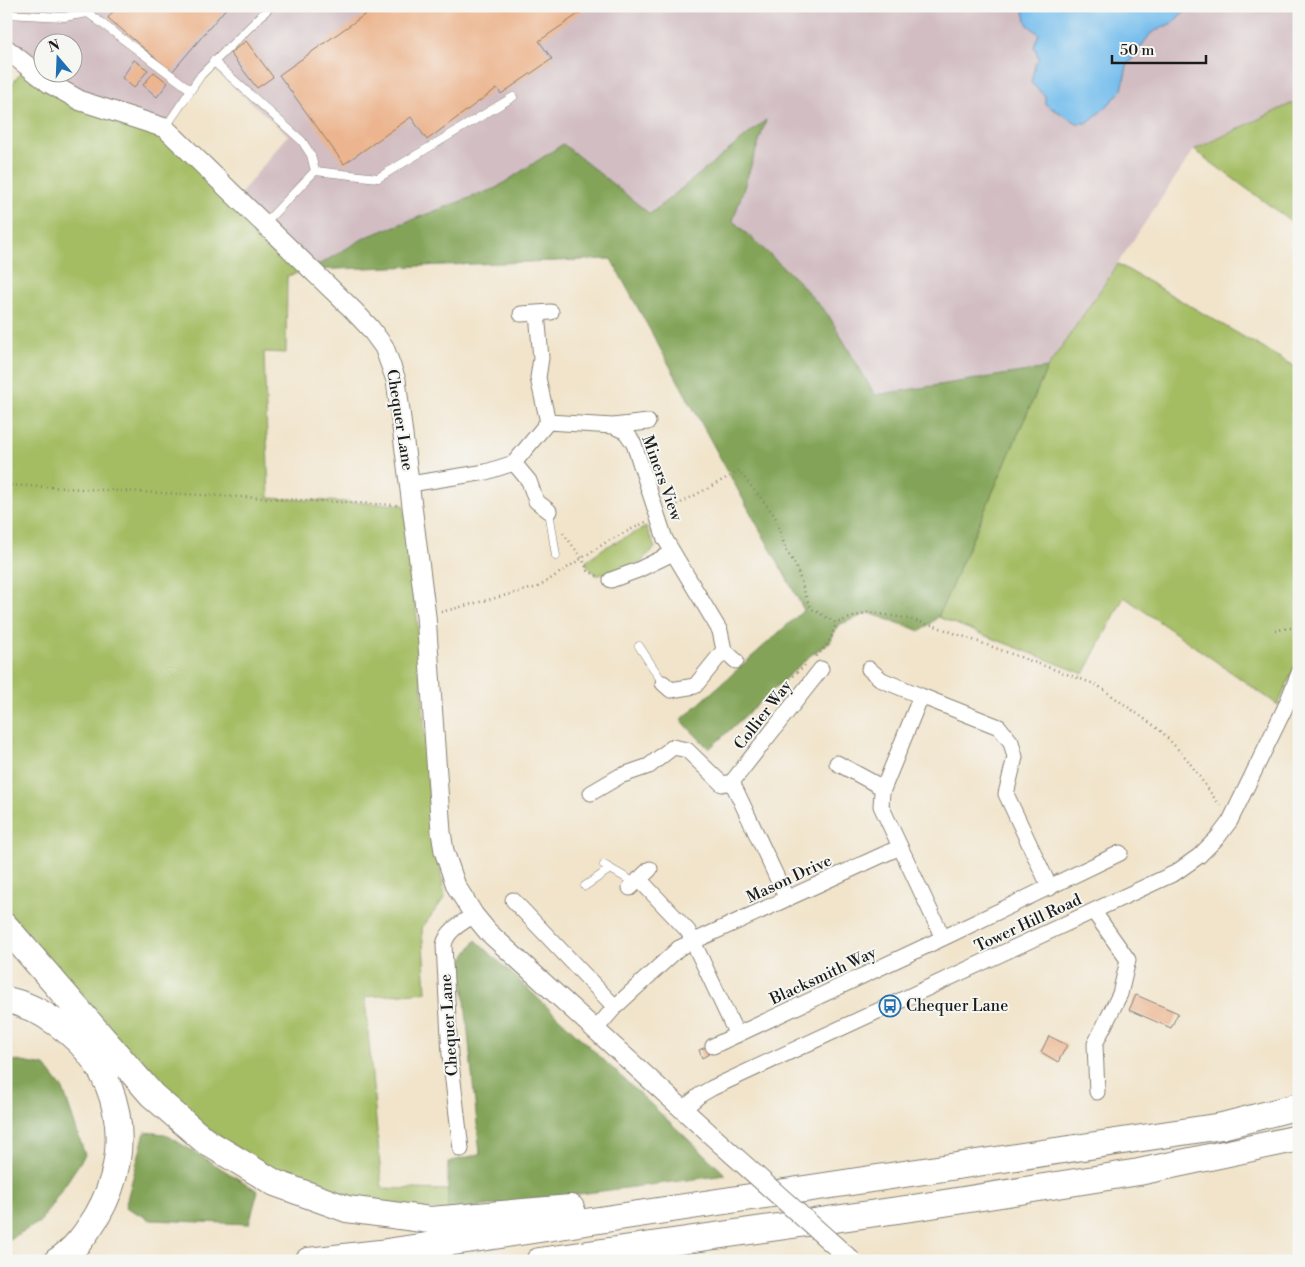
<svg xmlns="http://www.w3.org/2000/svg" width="1305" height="1267" viewBox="0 0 1305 1267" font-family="'Libre Bodoni',serif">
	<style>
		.industrial { fill: #d2bec2; fill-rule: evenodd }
		.green { fill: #a4bd63; stroke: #606c40 }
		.forest { fill: #83a459; stroke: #50603a }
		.water { fill: #75bded; stroke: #486c84 }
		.building { fill: #ecb58f }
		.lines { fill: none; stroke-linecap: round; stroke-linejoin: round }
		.service-casing { stroke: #868074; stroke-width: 9 }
		.minor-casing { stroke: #868074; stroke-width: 17 }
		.tertiary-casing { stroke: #868074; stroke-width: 21 }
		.motorway-casing { stroke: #868074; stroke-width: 28 }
		.path { stroke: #868074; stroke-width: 2.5; stroke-dasharray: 1 4; stroke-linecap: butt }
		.service { stroke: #fff; stroke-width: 8 }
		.minor { stroke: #fff; stroke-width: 15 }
		.tertiary { stroke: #fff; stroke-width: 19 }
		.motorway { stroke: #fff; stroke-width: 26 }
		.tertiary-bridge-casing { stroke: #868074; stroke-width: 21; stroke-linecap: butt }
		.tertiary-bridge { stroke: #fff; stroke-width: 19 }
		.labels { text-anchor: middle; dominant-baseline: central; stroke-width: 4; stroke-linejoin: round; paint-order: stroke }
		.street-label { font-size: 16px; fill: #1c1c1c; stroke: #f6f6f2 }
		.poi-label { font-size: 16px; fill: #1c1c1c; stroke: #f6f6f2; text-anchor: start }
	</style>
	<rect width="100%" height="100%" fill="#f6f6f2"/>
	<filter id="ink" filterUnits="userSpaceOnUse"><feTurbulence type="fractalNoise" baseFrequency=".02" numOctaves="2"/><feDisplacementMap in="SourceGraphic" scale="10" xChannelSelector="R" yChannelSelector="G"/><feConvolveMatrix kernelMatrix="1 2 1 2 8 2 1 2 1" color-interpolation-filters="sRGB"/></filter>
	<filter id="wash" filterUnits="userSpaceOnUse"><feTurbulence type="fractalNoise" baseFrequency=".0096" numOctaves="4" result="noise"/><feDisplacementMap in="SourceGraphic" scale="20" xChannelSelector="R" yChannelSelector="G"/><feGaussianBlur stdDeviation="1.12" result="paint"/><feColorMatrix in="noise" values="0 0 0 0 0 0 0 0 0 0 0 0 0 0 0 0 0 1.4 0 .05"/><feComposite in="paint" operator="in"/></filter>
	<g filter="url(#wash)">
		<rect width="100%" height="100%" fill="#f1e4cb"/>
		<path class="industrial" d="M6 6H1299V100L1194 150 1047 368 875 395 829 316 733 221 765 121 650 214 563 145 496 188 366 237 310 270 237 198 288 135 210 66 165 128 81 101 6 46ZM42 42H72V72H42Z"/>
		<path class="green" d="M26 66 50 83 165 128 310 270 287 276 286 353 264 352 269 498 404 505 417 618 431 821 445 897 422 928 426 992 365 997 382 1188 448 1190V1211L366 1202 295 1179 249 1156 196 1120 159 1085 6 910V92Z
			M1299 100V227L1194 150Z
			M1118 264 1299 369V657L1278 705 1124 597 1084 674 938 617 1047 368Z
			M646 527 655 548 644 558 643 562 599 575H596L586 564 587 560 604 548Z"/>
		<path class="forest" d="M766 120 733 221 797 280 829 316 875 395 1047 368 938 617 921 631 869 613 838 625 830 642 811 655 709 749 681 720 804 610 611 259 310 270 366 237 496 188 563 144 650 214Z
			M476 940 726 1175 448 1211V1162L480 1154 461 962Z
			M6 1059 45 1066 63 1089 85 1155 40 1222 6 1241Z
			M145 1132 165 1134 258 1191 249 1224 151 1220 125 1207Z"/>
		<path class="water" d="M1019 6H1204L1191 9 1180 15 1174 22 1151 33 1127 66 1122 90 1106 107 1087 123H1077L1045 104V96L1031 83 1035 64 1039 59 1034 46 1039 34 1027 24 1024 12Z"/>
		<g id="blocks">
			<path class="building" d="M117 6H228L172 72 108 18Z
				M377 6H590L539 41 552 59 501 94 497 88 427 140 411 117 344 164 279 75Z
				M246 41 273 77 257 88 230 53Z
				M134 60 148 70 134 88 122 78Z
				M154 72 168 83 157 97 143 85Z
				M1136 995 1178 1013 1171 1028 1129 1010Z
				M1049 1036 1067 1045 1058 1062 1041 1052Z
				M706 1047 709 1054 702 1058 699 1050Z"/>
		</g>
	</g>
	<g filter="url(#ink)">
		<use href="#blocks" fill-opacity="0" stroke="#868074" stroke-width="1"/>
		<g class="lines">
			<g class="service-casing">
				<path id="service" d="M88 13 191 90
					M6 14 64 17 88 13 94 6
					M213 61 302 141 311 155 315 171 265 223
					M165 128 201 75 271 6
					M315 171 378 178 513 97
					M549 511 556 556
					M639 646 663 683
					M604 865 635 883
					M585 886 610 869"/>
			</g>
			<g class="minor-casing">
				<path id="minor" d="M521 314 551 312
					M548 422 613 426 626 432 634 444 665 539 720 631 724 650 695 686 671 690 663 683
					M613 426 648 422
					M514 463 529 481 536 501 549 511
					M410 484 486 472 514 463 548 422 538 378 541 358 537 313
					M611 580 638 570 673 553
					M724 650 736 661
					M869 669 882 680 921 696 882 792 881 806 943 938 1120 853
					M921 696 999 727 1011 742 1015 757 1006 794 1050 888
					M837 763 883 788
					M591 793 620 776 649 766 673 747 687 750 722 784 732 782
					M639 879 688 931 737 1035
					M630 888 650 869
					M787 899 732 782 821 669
					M513 900 615 1007
					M1094 912 1128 960 1120 994 1095 1044 1097 1092
					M595 1030 615 1007 679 948 900 847
					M713 1046 943 938
					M682 1110 700 1095 712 1088 1175 873 1199 856 1218 837 1230 821 1284 710 1299 673
					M461 1149 450 1055 444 945C447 930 462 923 474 915"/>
			</g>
			<g class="tertiary-casing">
				<path id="tertiary" d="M6 49 49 83 81 101 165 128 353 310 370 328 384 347 396 380 426 616 441 832 444 851 456 886 474 915 488 932 722 1145"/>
			</g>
			<g class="motorway-casing">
				<path id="motorway" d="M6 927 152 1095 205 1141 275 1183 347 1209 430 1220 571 1208
					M6 1000C24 1003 43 1013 58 1024 122 1069 136 1149 97 1216 86 1233 75 1250 57 1261
					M308 1261 380 1253 1222 1126 1299 1106
					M539 1261 919 1207 1139 1172 1299 1138"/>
			</g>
			<path class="path" d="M6 485 397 505
				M668 510 739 471 775 516 786 550 796 566 807 600 812 609 836 623 868 612 904 618 932 625 1097 685 1160 730 1187 759 1222 809
				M563 533 582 558 588 571 600 577
				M441 612 538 587 608 541 646 522
				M1275 630 1299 627
				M816 656C828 646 832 638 836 623
				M787 689 789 680 806 664"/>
			<use href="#service" class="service"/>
			<use href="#minor" class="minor"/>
			<use href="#tertiary" class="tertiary"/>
			<use href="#motorway" class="motorway"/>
			<g class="tertiary-bridge-casing">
				<path id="tertiary-bridge" d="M722 1145 852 1261"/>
			</g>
			<use href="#tertiary-bridge" class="tertiary-bridge"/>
		</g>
	</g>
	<defs>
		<g id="bus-ring" transform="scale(1.125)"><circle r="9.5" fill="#f6f6f2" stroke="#1f6fb2" stroke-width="1.5"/><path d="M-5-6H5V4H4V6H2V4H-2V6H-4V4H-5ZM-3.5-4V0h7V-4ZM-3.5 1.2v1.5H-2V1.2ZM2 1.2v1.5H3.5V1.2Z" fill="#1f6fb2"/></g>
	</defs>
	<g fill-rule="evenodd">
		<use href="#bus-ring" x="890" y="1006"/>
	</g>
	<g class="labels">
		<g class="street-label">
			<text transform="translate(400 420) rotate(81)">Chequer Lane</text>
			<text transform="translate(662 478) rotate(70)">Miners View</text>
			<text transform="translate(763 715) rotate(-52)">Collier Way</text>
			<text transform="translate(789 879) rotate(-25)">Mason Drive</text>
			<text transform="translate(1028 923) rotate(-25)">Tower Hill Road</text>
			<text transform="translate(823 976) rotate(-25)">Blacksmith Way</text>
			<text transform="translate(449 1025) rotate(-94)">Chequer Lane</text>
		</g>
		<g class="poi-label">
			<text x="906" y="1006">Chequer Lane</text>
		</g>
	</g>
	<rect width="1305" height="1267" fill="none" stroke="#f6f6f2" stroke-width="25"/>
	<g transform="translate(58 58) rotate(341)"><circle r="24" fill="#f6f6f2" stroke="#9f9f9c"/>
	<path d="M0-4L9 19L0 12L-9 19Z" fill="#1f6fb2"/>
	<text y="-8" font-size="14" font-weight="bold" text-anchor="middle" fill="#1c1c1c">N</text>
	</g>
	<path d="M1112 55v8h94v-8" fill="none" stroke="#1c1c1c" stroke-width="2.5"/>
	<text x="1120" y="55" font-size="15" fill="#1c1c1c" stroke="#f6f6f2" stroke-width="4" paint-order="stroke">50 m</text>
</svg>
